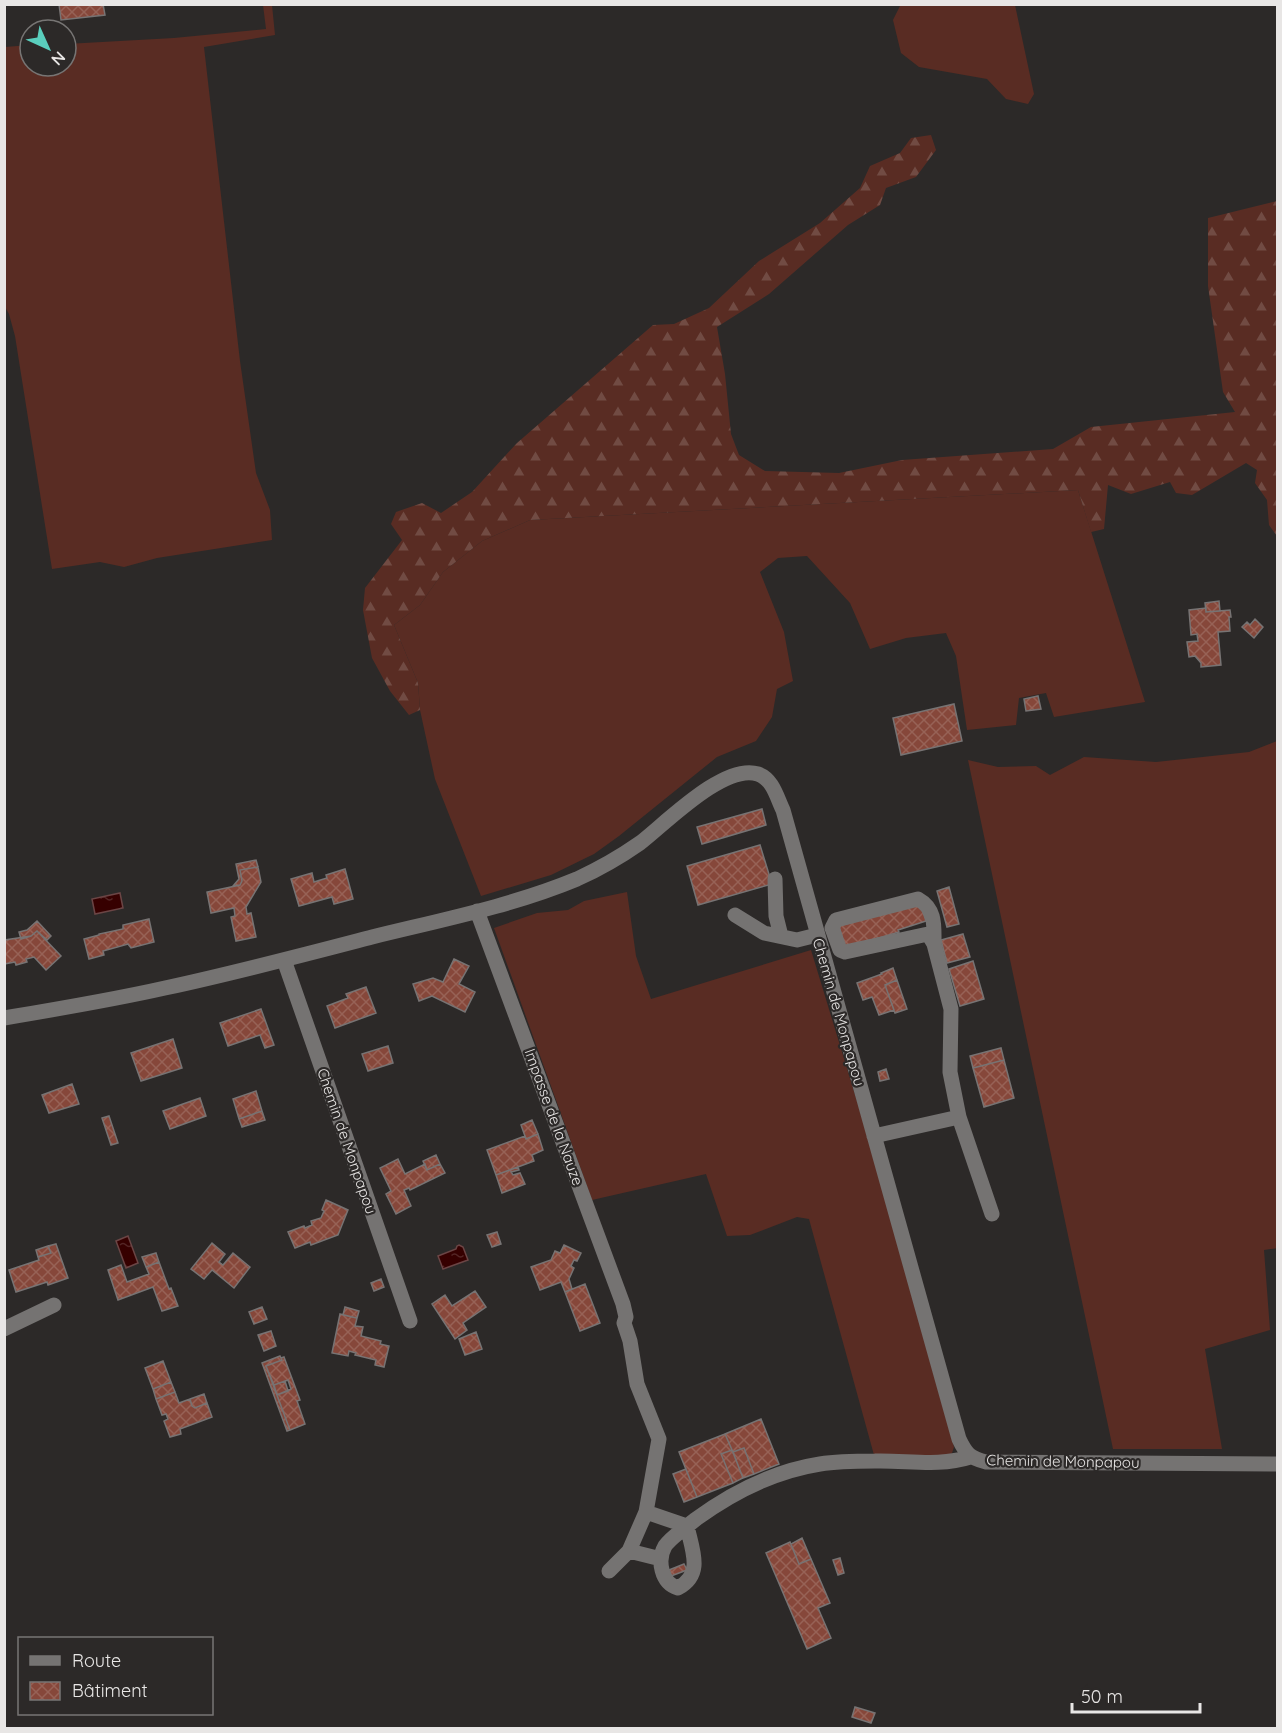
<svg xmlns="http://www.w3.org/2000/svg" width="1282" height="1733" viewBox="0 0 1282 1733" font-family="Quicksand,sans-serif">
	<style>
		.grass { fill: #592c23 }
		.forest { fill: url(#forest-firs) }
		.water { fill: url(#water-ripples); stroke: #6b4545; stroke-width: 1.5 }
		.building { fill: url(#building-cross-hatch); stroke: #777373; stroke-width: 1.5 }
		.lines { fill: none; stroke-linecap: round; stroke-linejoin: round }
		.minor { stroke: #757372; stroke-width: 15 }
		.labels { text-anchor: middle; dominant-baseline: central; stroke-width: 4.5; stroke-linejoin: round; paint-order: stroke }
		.street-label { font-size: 15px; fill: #e8e6e5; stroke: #2c2928 }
	</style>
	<defs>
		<pattern id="forest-firs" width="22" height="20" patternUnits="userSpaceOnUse" patternTransform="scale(1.5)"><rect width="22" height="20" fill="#592c23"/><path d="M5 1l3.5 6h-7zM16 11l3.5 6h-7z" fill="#714b43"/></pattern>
		<pattern id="water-ripples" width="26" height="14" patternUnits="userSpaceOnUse" patternTransform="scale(1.5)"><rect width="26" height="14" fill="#360000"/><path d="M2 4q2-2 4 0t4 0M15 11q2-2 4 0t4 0" fill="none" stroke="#532525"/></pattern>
		<pattern id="building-cross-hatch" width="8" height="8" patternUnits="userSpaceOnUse" patternTransform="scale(1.5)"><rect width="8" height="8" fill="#86473a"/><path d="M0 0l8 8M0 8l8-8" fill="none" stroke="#976256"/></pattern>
	</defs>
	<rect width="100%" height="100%" fill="#2c2928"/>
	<path class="grass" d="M901 4 1015 5 1034 94 1028 104 1006 99 987 79 919 67 901 53 893 20Z
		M263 5H272L275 35 204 47 240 361 256 473 270 510 272 540 157 558 124 567 100 562 52 569 15 336 9 314 5 307V47L30 45V66H66V44L174 38 266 29Z
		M1078 490 1145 702 1054 717 1046 693 1019 698 1016 725 967 730 956 656 946 633 906 638 870 649 850 603 807 556 778 558 760 572 784 632 793 681 777 689 772 717 756 741 717 757 619 836 594 854 551 875 481 896 435 779 420 710 418 683 394 625 420 605 443 572 482 541 530 520Z
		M1277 741 1278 1248 1264 1250 1270 1330 1205 1349 1222 1449H1113L968 760 998 767 1036 766 1050 775 1084 757 1156 762 1249 752Z
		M627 892 636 956 651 999 811 950 863 1121 954 1447 952 1453 944 1458 874 1455 809 1219 797 1217 750 1235 727 1236 706 1174 592 1200 494 928 537 913 568 910 584 901Z"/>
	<path class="forest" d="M931 135 936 150 916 177 886 188 880 205 848 225 769 294 717 327 725 374 731 434 739 455 765 471 839 473 902 460 1053 449 1091 427 1235 412 1223 392 1208 286V218L1277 201V536L1269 525 1267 500 1255 483 1257 470 1246 463 1192 495 1176 493 1170 482 1131 494 1108 485 1104 529 1091 532 1078 490 530 520 482 541 443 572 420 605 394 625 418 683 420 710 409 715 390 691 372 658 363 610 365 588 402 540 391 524 396 512 422 503 441 513 472 492 517 443 653 325 674 324 709 308 759 261 820 223 860 188 870 166 900 153 911 138Z"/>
	<path class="water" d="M120 893 123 908 95 914 92 899Z
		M128 1236 138 1263 126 1268 116 1241Z
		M459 1245 463 1247 468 1260 443 1269 438 1256 456 1249 457 1246Z"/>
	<path class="building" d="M59 4H103L105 15 61 20Z
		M1219 601 1220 611 1206 612 1205 603Z
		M1206 608V612L1230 610 1231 617H1229L1230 631 1218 632 1221 665 1201 667V663L1195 656 1189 657 1187 642 1198 641 1197 634 1191 635 1189 610Z
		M1255 619 1263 627 1254 638 1242 627 1247 622 1250 625Z
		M1038 696 1041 709 1026 711 1024 699Z
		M954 704 962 741 901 755 893 718Z
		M762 809 766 825 702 844 697 827Z
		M760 845 772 884 698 905 687 866Z
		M256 860 258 867 240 870 242 881 240 885 233 886 239 879 236 864Z
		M258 867 261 882 246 907 247 914 251 913 256 937 236 941 231 917 235 916 234 908 211 913 207 892 240 885 242 881 240 870Z
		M345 869 353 899 334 904 332 897 299 906 291 879 312 873 314 882 327 878 326 875Z
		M949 887 959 924 947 927 937 891Z
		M920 903 926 921 898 930 899 932 845 948 839 926Z
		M149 919 154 942 131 948 128 944 103 951 104 955 89 959 84 939 99 935V934L123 929V925Z
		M37 921 51 936 47 940 37 931 31 936 21 939 19 932 27 930Z
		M37 931 61 956 46 970 34 957 26 959 27 962 16 965 15 962 4 964 5 940 31 936Z
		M963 934 970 957 947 963 941 940Z
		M454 959 469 966 459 984 475 992 465 1012 432 996 419 1001 413 984 433 978 443 982Z
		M973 961 984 999 960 1006 949 969Z
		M893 968 897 980 885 985 894 1010 879 1015 872 997 863 1000 857 983 882 974 881 973Z
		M897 980 907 1009 895 1013 885 985Z
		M366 987 376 1013 335 1028 327 1006 348 998 346 994Z
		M261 1009 274 1045 265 1048 260 1035 228 1046 220 1023Z
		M173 1039 182 1068 141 1081 131 1053Z
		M388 1046 393 1063 368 1071 362 1054Z
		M1001 1048 1004 1060 973 1068 970 1056Z
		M1004 1060 1014 1098 984 1107 973 1068Z
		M886 1069 889 1079 880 1081 878 1072Z
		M72 1084 79 1104 49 1113 42 1095Z
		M256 1091 262 1111 239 1119 233 1099Z
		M200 1098 206 1116 170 1129 163 1111Z
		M262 1111 265 1120 242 1127 239 1119Z
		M109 1116 118 1143 111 1145 102 1118Z
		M532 1120 538 1134 526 1139 521 1125Z
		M538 1134 543 1150 532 1155 534 1161 496 1175 487 1150 525 1136 526 1139Z
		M436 1155 440 1164 427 1170 423 1161Z
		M398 1159 405 1174 425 1164 427 1170 440 1164 445 1173 410 1190 409 1188 404 1190 411 1206 396 1214 386 1194 391 1191 380 1168Z
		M518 1167 519 1170 511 1172 513 1175 520 1173 525 1184 502 1193 496 1175Z
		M326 1200 348 1210 338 1235 311 1245 310 1242 295 1248 288 1232 304 1226 305 1228 312 1225 311 1221 321 1218 324 1211 322 1210Z
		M497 1232 501 1244 492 1247 487 1235Z
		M212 1243 225 1254 219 1262 223 1265 233 1253 250 1267 234 1288 212 1270 204 1279 191 1269Z
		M56 1244 68 1278 48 1285 47 1282 16 1292 9 1270 39 1260 38 1257 51 1253 48 1246Z
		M564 1245 581 1253 577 1261 574 1260 571 1266 574 1268 569 1279 572 1289 565 1292 561 1282 540 1290 531 1267 551 1260 555 1251 560 1253Z
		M48 1246 51 1253 38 1257 36 1250Z
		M156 1253 159 1262 146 1267 142 1257Z
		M159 1262 169 1289 171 1288 178 1306 162 1311 153 1287 118 1300 108 1270 121 1265 127 1282 149 1274 146 1267Z
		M381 1279 384 1287 374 1291 371 1283Z
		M585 1284 600 1323 580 1331 565 1292Z
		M475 1291 486 1307 463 1323 467 1330 455 1339 432 1304 445 1295 452 1306Z
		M262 1307 267 1319 254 1324 249 1312Z
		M345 1307 359 1311 357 1318 343 1315Z
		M340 1314 357 1318 355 1326 363 1327 361 1336 381 1341 380 1344 389 1346 384 1367 375 1365 376 1360 355 1355 356 1353 349 1351 348 1356 332 1353Z
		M271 1331 276 1346 264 1351 258 1335Z
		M476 1332 482 1349 465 1355 459 1339Z
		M280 1356 282 1360 266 1366 290 1430 287 1431 262 1363Z
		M284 1357 300 1400 297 1401 305 1424 290 1430 277 1395 291 1389 288 1380 274 1385 266 1366 282 1360 281 1358Z
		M163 1361 171 1382 153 1389 145 1368Z
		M285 1381 288 1391 277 1395 274 1385Z
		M171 1382 175 1392 156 1399 153 1389Z
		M175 1392 179 1403 190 1399 192 1406 195 1408 207 1403 212 1417 180 1429 181 1434 170 1437 164 1421 168 1419 166 1414 162 1415 156 1399Z
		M204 1394 207 1403 195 1408 192 1406 190 1399Z
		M761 1419 779 1464 754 1474 744 1448 733 1452 725 1434Z
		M725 1434 732 1450 721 1454 733 1483 697 1497 679 1452Z
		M744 1448 754 1474 743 1478 733 1452Z
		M732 1450 743 1478 733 1483 721 1454Z
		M686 1469 697 1497 684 1502 673 1474Z
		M802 1538 811 1559 799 1564 791 1544Z
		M790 1542 799 1564 811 1559 830 1603 818 1608 831 1638 807 1649 766 1553Z
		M840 1558 844 1573 838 1575 833 1560Z
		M684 1564 687 1570 671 1576 669 1570Z
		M855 1707 875 1713 871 1723 852 1717Z"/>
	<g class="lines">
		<path class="minor" d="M775 879 776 916 781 936
			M477 911 623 1304 626 1317 624 1323 630 1341 637 1384 659 1439 646 1512 629 1551 609 1571
			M735 915 764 933 797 940 817 935
			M284 960 410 1321
			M4 1018C58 1009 112 1000 165 988 235 973 303 955 372 937 441 920 512 906 577 879 599 869 620 857 640 843 666 823 724 763 758 774 773 779 777 798 783 810L959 1439C966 1454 970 1458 986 1462L1278 1464
			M959 1117 992 1214
			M874 1136 959 1117 950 1072 951 1009 934 944 928 934 845 952 840 950 832 928 836 920 918 899C936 909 934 926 934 944
			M4 1329 54 1305
			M646 1512 687 1526C692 1550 704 1574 678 1588 661 1583 657 1560 665 1546 671 1537 688 1526 696 1519 733 1492 775 1471 820 1464 838 1461 857 1461 875 1461 907 1460 939 1467 970 1457
			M629 1551 661 1559"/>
	</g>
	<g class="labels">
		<g class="street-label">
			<text transform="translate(839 1012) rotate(74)">Chemin de Monpapou</text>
			<text transform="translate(554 1117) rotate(70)">Impasse de la Nauze</text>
			<text transform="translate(347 1141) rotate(71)">Chemin de Monpapou</text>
			<text transform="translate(1063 1461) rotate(1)">Chemin de Monpapou</text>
		</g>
	</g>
	<rect width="1282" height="1733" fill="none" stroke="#e8e6e5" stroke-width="12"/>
	<rect x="18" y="1637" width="195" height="78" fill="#2c2928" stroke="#777574" stroke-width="1.5"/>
	<rect x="30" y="1656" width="30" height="9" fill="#757372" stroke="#777574" stroke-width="1.5"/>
	<text x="72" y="1667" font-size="18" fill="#e8e6e5">Route</text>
	<rect x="30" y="1682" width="30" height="18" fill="url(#building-cross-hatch)" stroke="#777574" stroke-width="1.5"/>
	<text x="72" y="1697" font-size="18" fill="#e8e6e5">Bâtiment</text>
	<g transform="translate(48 48) rotate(135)"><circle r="28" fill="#2c2928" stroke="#777574" stroke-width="1.5"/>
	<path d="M0-4.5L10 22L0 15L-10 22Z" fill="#5acebd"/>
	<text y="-9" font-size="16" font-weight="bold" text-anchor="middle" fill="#e8e6e5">N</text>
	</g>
	<path d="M1072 1703v9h128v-9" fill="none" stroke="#e8e6e5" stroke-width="3"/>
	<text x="1081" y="1703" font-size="18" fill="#e8e6e5" stroke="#2c2928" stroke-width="4.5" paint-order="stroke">50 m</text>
</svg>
